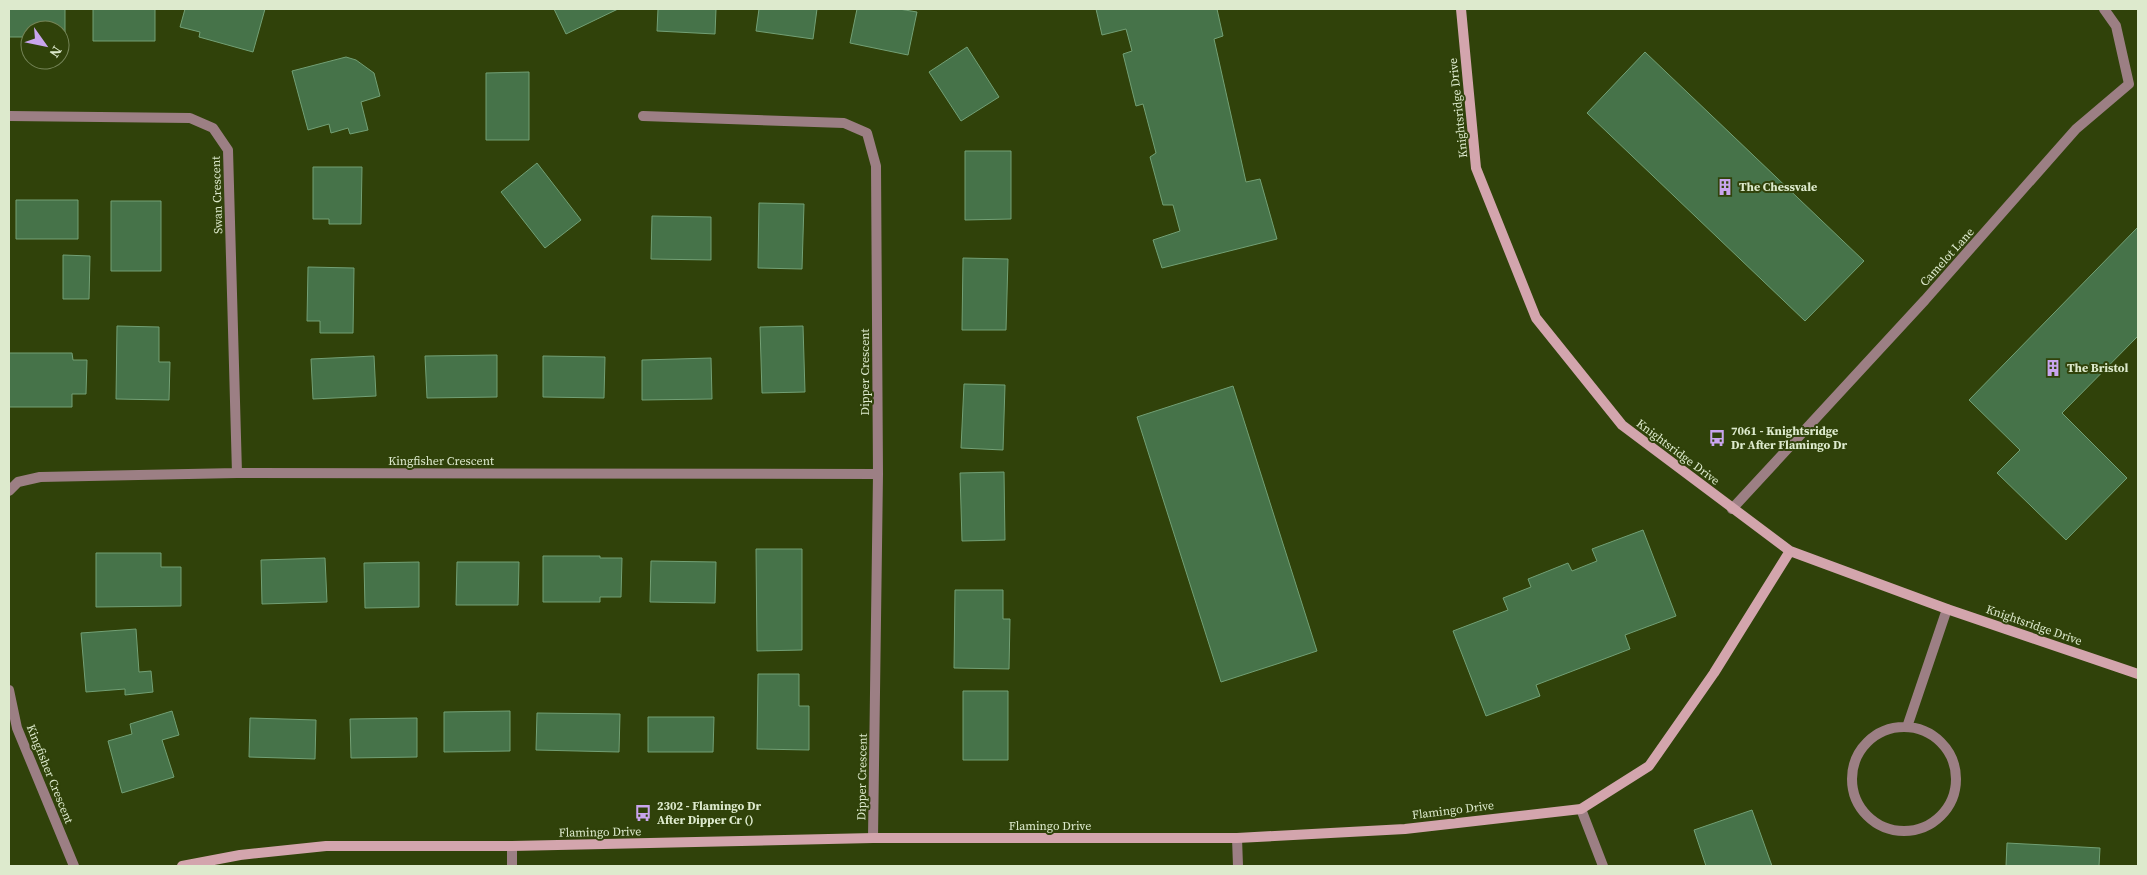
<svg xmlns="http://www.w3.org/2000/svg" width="2147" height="875" viewBox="0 0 2147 875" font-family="'Source Serif 4',serif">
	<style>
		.building { fill: #467349; stroke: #72a075 }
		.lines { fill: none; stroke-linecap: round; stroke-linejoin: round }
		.lane { stroke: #9c7f84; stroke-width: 10 }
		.street { stroke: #9c7f84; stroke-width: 10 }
		.secondary { stroke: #d3a5ad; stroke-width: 10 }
		.labels { text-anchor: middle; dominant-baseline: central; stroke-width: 4; stroke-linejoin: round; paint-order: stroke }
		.street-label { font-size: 12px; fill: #ddeacd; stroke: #30420a }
		.poi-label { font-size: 12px; font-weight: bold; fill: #ddeacd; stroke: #30420a; text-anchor: start }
	</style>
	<rect width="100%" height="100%" fill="#30420a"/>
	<path class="building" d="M9 9H65V38H60V30H30V37H9Z
		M93 9H155V41H93Z
		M185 9H265L253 52 199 37 200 32 180 27Z
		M554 9H618L566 34Z
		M658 9H716L715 34 657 31Z
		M759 9H817L813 39 756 31Z
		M857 9H899L917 12 908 55 850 43Z
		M1096 9H1217L1223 36 1214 39 1246 182 1260 179 1277 239 1162 268 1153 240 1180 231 1173 205H1163L1150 157 1156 153 1143 104 1136 106 1123 54 1132 51 1126 29 1102 35Z
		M967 47 999 97 961 121 929 72Z
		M1645 52 1864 261 1805 321 1587 113Z
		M346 57 356 60 374 73 380 96 361 102 368 130 350 134 348 128 331 133 329 124 308 130 292 71Z
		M529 72V140H486V73Z
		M965 151H1011V219L965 220Z
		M537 163 581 220 545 248 501 192Z
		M313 167H362L361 224H329V219H313Z
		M16 200H78V239H16Z
		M111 201H161V271H111Z
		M759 203 804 204 802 269 758 268Z
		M652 216 711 217V260L651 259Z
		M2138 227V336L2062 413 2127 478 2066 540 1997 473 2020 450 1969 400Z
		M63 255 90 256 89 299H63Z
		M963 258 1008 259 1006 330H962Z
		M308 267 354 268 353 333H320V321H307Z
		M117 326 159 327V362H170L169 400 116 399Z
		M803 326 805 392 762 393 760 327Z
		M9 353H72L73 360H87L86 394H72V407H9Z
		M497 355V397L427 398 425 356Z
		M374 356 376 396 313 399 311 359Z
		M543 356 605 357 604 398 543 397Z
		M711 358 712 399 642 400V360Z
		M964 384 1005 385 1003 450 961 448Z
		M1233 386 1317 651 1221 682 1137 417Z
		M1004 472 1005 540 962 541 960 473Z
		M1643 530 1676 616 1625 635 1630 649 1536 685 1540 696 1486 716 1453 631 1508 610 1503 598 1531 587 1528 579 1568 563 1572 571 1597 561 1592 549Z
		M756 549H802V650L757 651Z
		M96 553H161V567H181V606L96 607Z
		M543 556H600V558H622L621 597H600V602H543Z
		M325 558 327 602 262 604 261 560Z
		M651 561 716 562 715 603 650 602Z
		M419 562V607L365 608 364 563Z
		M457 562H519L518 605H456Z
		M955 590H1003V619H1010L1009 669 954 668Z
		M136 629 139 672 151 671 153 692 125 695V689L86 692 81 633Z
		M758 674H799V706H809V750L757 749Z
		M963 691H1008V760H963Z
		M172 711 179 735 162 740 174 777 122 793 108 741 132 734 130 724Z
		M510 711V751L444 752V712Z
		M537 713 620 714 619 752 536 750Z
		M648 717H714L713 752H648Z
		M250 718 316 720 315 759 249 757Z
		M417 718V757L351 758 350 719Z
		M1752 810 1772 866H1706L1694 830Z
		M2007 843 2100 848 2099 866H2006Z"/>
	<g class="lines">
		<path class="lane" d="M1907 727 1947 609
			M1852 779a52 52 0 1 1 104 0a52 52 0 1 1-104 0Z"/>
		<path class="street" d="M9 116 190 118 213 128 228 150 237 473
			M643 116 844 123 867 133 876 166 878 474 873 838
			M9 491 18 482 40 477 237 473 878 474
			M1732 509 1925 300 2076 129 2129 84 2116 26 2104 9
			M9 690 17 728 74 866
			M1581 809 1603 866
			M1237 838 1238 866
			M512 846V866"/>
		<path class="secondary" d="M1461 9 1476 168 1536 318 1622 425 1790 551 1947 609 2138 674
			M182 866 240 855 326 846H512L873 838H1237L1405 829 1581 809 1649 766 1714 673 1790 551"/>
	</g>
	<defs>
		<g id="building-bare" transform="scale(1.35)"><path d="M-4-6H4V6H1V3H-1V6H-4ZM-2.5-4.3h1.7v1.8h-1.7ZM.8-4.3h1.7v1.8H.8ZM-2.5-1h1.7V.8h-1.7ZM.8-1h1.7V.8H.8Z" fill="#c9a5ee" stroke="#30420a" stroke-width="2.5" paint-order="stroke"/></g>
		<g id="bus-bare" transform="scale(1.35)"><path d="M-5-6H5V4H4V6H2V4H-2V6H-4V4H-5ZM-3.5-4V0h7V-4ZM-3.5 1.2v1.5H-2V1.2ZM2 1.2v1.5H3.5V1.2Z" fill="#c9a5ee" stroke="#30420a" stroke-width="2.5" paint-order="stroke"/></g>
	</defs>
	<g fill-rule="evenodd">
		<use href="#building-bare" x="1725" y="187"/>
		<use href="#building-bare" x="2053" y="368"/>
		<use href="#bus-bare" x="1717" y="438"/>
		<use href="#bus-bare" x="643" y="813"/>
	</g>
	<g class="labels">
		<g class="street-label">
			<text transform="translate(1458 108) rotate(-96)">Knightsridge Drive</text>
			<text transform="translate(217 195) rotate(-92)">Swan Crescent</text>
			<text transform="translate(1947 257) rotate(-48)">Camelot Lane</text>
			<text transform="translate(865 372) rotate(-90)">Dipper Crescent</text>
			<text transform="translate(1678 452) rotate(37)">Knightsridge Drive</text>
			<text x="441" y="461">Kingfisher Crescent</text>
			<text transform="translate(2034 625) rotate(19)">Knightsridge Drive</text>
			<text transform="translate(50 774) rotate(68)">Kingfisher Crescent</text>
			<text transform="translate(862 777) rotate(-89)">Dipper Crescent</text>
			<text transform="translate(1453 810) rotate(-7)">Flamingo Drive</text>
			<text x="1050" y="826">Flamingo Drive</text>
			<text transform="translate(600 832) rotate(-1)">Flamingo Drive</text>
		</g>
		<g class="poi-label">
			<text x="1739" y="187">The Chessvale</text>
			<text x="2067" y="368">The Bristol</text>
			<text x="1731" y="431">7061 - Knightsridge<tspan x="1731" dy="14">Dr After Flamingo Dr</tspan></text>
			<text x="657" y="806">2302 - Flamingo Dr<tspan x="657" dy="14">After Dipper Cr ()</tspan></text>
		</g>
	</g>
	<rect width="2147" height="875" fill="none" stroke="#ddeacd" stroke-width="20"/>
	<g transform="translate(45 45) rotate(123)"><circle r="24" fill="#30420a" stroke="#758558"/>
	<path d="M0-4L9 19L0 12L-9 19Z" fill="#c9a5ee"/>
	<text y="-8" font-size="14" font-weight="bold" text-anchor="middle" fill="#ddeacd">N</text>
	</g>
</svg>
